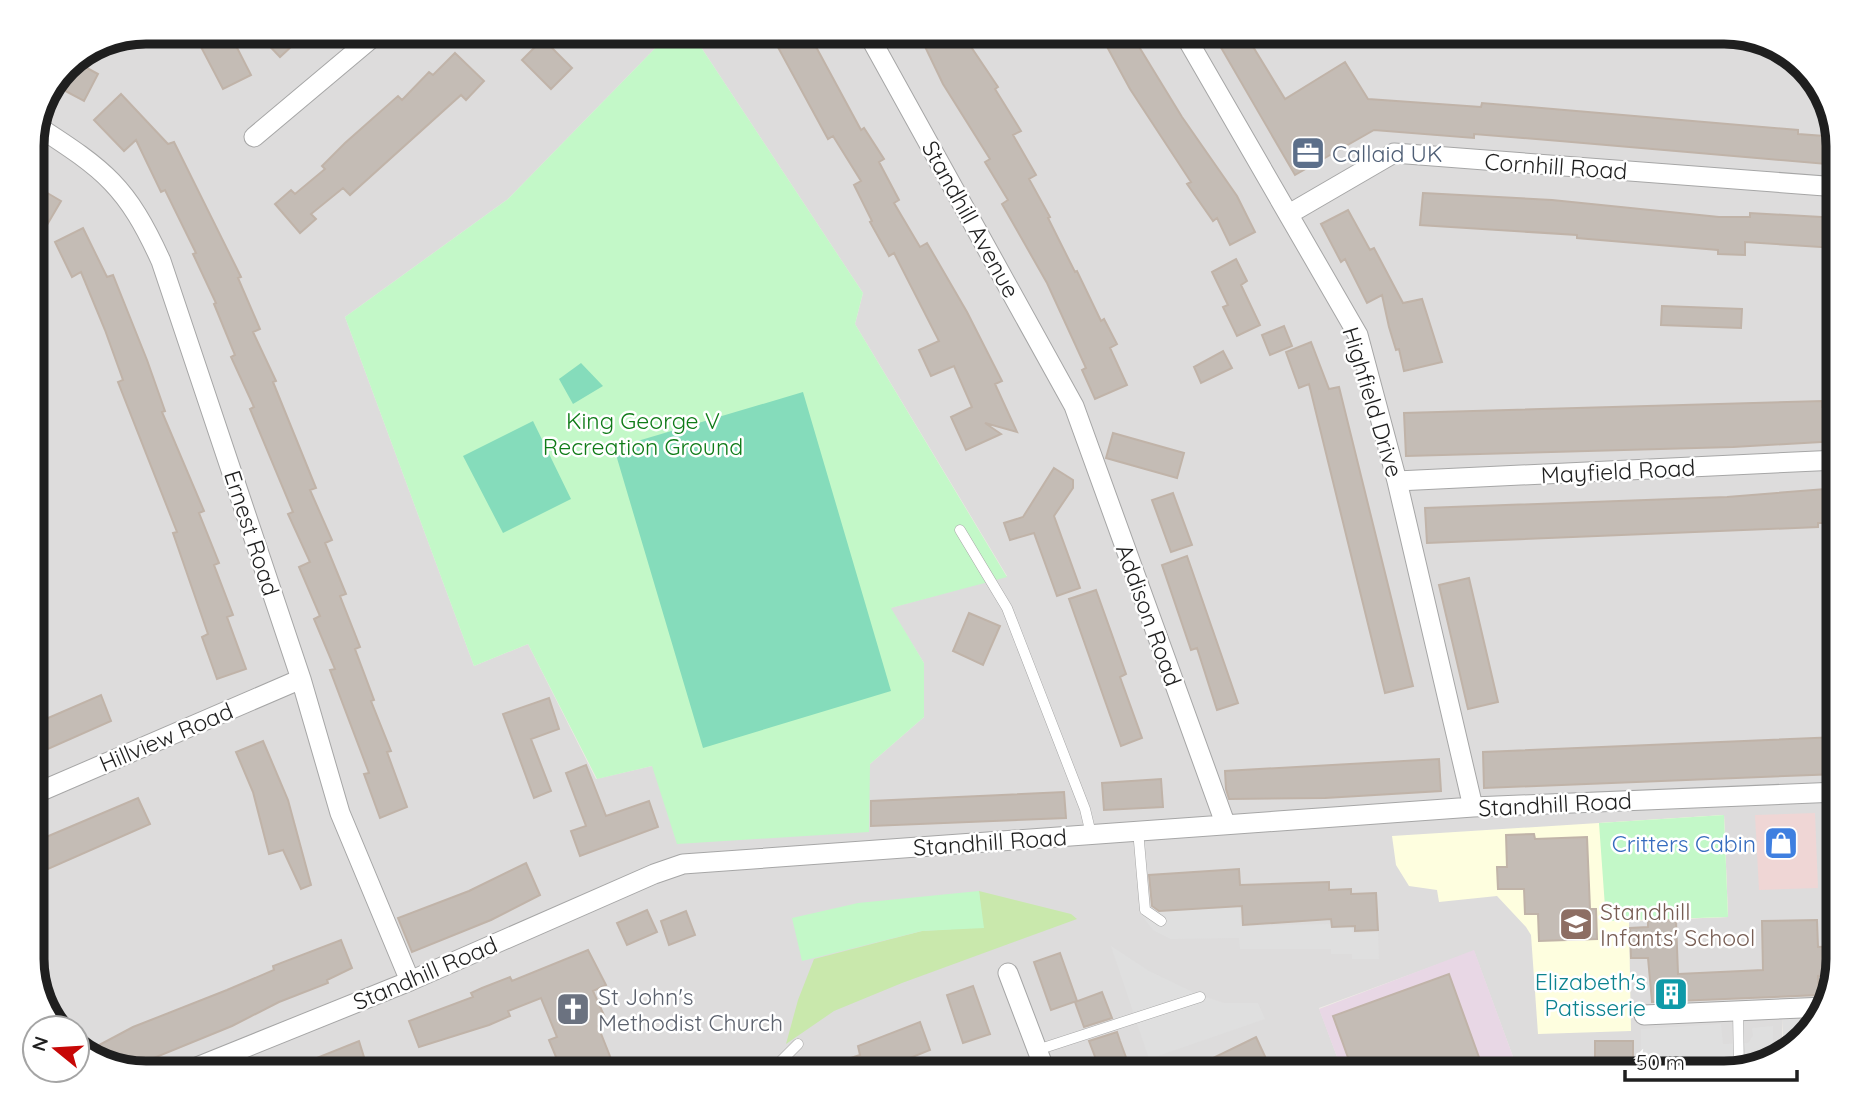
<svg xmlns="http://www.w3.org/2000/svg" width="1870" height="1105" viewBox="0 0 1870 1105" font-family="Quicksand,sans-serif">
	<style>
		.residential { fill: #dddcdc }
		.commercial { fill: #efd6d5 }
		.industrial { fill: #e8d7e5 }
		.education { fill: #fefedf }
		.grass { fill: #c9e8ac }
		.park { fill: #c3f8c8 }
		.pitch { fill: #85dcbb }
		.parking { fill: #dfdfdf }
		.building { fill: #c4bcb5; stroke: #c0b3a8; stroke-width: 2 }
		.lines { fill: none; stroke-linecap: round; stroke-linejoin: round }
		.service-casing { stroke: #a6a6a6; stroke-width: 11 }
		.minor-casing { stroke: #a6a6a6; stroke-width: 21 }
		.service { stroke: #fff; stroke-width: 10 }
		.minor { stroke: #fff; stroke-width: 19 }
		.labels { text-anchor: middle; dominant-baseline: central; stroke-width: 5; stroke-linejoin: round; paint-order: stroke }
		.service-label { font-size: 23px; fill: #4e5e75; stroke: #fff; text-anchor: start }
		.street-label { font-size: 23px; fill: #1f1f1f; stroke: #fff }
		.park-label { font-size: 23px; fill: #0f7b18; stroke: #fff }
		.shop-label { font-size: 23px; fill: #366cbe; stroke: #fff; text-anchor: end }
		.education-label { font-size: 23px; fill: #785e54; stroke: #fff; text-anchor: start }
		.culture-label { font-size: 23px; fill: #0d838f; stroke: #fff; text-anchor: end }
		.worship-label { font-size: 23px; fill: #5b616d; stroke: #fff; text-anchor: start }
		.rim { fill: none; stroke: #1f1f1f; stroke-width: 9 }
	</style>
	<rect width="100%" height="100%" fill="#efece5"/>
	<path class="residential" d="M146 32H671L508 199 345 317 474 666 528 644 596 779 652 766 870 764 924 717V663L890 608 1007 576 855 324 863 293 691 32H1724L1782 47 1823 88 1838 138V960L1824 1014 1783 1016 1781 1058 1725 1073H1519L1474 951 1319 1008 1343 1073H146L88 1058 77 1047V1028H58L47 1017 32 967V138L65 65Z"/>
	<path class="commercial" d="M1815 813 1818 888 1759 890 1755 815Z"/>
	<path class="industrial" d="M1474 950 1519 1073H1343L1319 1009Z"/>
	<path class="education" d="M1724 815 1728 917 1629 921 1631 1031 1538 1034 1531 935 1526 927 1497 896 1439 902 1437 890 1409 886 1396 865 1392 836Z"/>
	<path class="grass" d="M979 891 1071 914 1077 919 902 983 834 1011 786 1044 798 1000 814 959 922 931 983 927Z"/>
	<path class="park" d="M671 32H691L863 293 855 324 1007 577 891 608 924 663V717L870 764 869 832 677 844 652 766 597 779 528 644 474 666 345 317 508 199Z
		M1724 815 1728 917 1606 921 1599 823Z
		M979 891 984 928 922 931 802 961 792 918 858 903Z"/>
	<path class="pitch" d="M581 363 603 386 573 404 559 379Z
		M803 392 891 691 703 748 614 448Z
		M533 421 571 499 503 533 463 456Z"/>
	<path class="parking" d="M1838 868V941H1826L1823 869Z
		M1240 907 1241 926 1330 924V928H1352L1353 933 1378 932 1379 959H1352V954H1331V949H1240L1239 938 1171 939 1153 930 1140 913Z
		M1111 946 1149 971 1197 994 1224 1003H1258L1265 1019 1149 1059Z
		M1824 1014 1823 1017 1783 1056V1016Z
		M1721 1024 1723 1044 1748 1043 1753 1036 1752 1028 1773 1026V1061L1723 1073H1641V1029Z"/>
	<path class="building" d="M229 32 251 75 223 89 200 45Z
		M256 32H307L280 57Z
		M789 32H808L861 130 864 128 884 159 879 162 899 200 894 203 920 247 927 243 967 312 1002 381 995 384 1017 432 985 423 1001 434 966 450 951 417 972 407 954 366 931 376 919 350 939 341 894 253 889 256 870 222 872 221 854 185 861 181 833 136 828 139 774 40Z
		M918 32H961L998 87 995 89 1021 131 1013 135 1036 175 1029 179 1050 217 1048 218 1075 272 1077 271 1101 321 1104 319 1117 344 1110 348 1127 385 1095 399 1082 370 1086 368 1047 283 1002 204 1008 200 985 162 990 159 943 84Z
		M1099 32H1130L1182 117 1237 196 1255 232 1230 245 1217 218 1213 221 1187 184 1191 182 1130 89Z
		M1212 32H1244L1285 99 1345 62 1368 99 1481 107 1482 103 1798 130V134L1838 137V165L1560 141 1474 134V138L1374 130 1295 175Z
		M543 39 572 68 551 89 522 60Z
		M455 53 484 81 466 100 461 95 350 195 343 188 311 214 316 219 300 233 275 204 291 190 295 194 325 169 322 166 345 143 398 96 402 100 429 72 433 75Z
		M74 61 98 74 84 101 58 87Z
		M121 94 168 144 174 142 241 277 238 278 260 329 253 332 276 381 273 382 316 488 310 490 332 540 325 543 346 594 340 596 360 647 355 649 374 700 371 701 391 751 387 752 407 807 380 818 364 774 369 773 330 670 335 669 314 619 320 616 299 567 310 562 288 514 293 512 250 409 254 407 231 357 235 355 214 304 216 303 193 254 196 253 165 190 161 192 136 140 124 151 94 120Z
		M32 184 61 201 47 225 32 195Z
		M1423 193 1552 200 1719 217H1750V213L1838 218 1836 248 1745 242V255L1718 254V250L1577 238V235L1420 225Z
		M1348 210 1370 250 1374 248 1403 303 1422 299 1442 362 1404 371 1399 349 1396 350 1389 327 1382 295 1367 303 1345 259 1341 262 1321 224Z
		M83 228 107 277 113 275 147 360 165 411 162 412 204 511 199 513 219 563 214 565 233 615 227 617 246 669 217 679 202 637 208 634 173 533 177 532 118 382 123 380 105 330 81 272 72 277 55 242Z
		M1236 259 1247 281 1241 285 1260 325 1237 336 1223 307 1228 305 1212 272Z
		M1662 306 1742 309 1741 328 1661 325Z
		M1284 326 1292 346 1270 355 1262 335Z
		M1311 342 1329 389 1339 387 1413 686 1385 693 1309 384 1299 388 1286 352Z
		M1223 351 1232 368 1201 383 1194 367Z
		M1822 401V407L1838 406V441L1733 447 1406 456 1404 413Z
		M1113 433 1184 453 1177 478 1106 458Z
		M1054 468 1073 480V488L1054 516 1080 588 1057 596 1034 533 1010 540 1004 523 1023 517Z
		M1838 488V523H1818V527L1427 543 1425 508 1727 497Z
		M1173 493 1192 545 1171 552 1152 500Z
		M1187 556 1238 703 1217 710 1197 648 1191 650 1162 565Z
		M1469 578 1498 702 1468 709 1439 585Z
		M1096 590 1126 674 1120 677 1142 738 1121 746 1069 599Z
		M969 613 1000 626 983 665 953 651Z
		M101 695 111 721 32 756V725Z
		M549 698 559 729 531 739 551 791 534 798 503 714Z
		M1838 737V774L1484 788 1483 752Z
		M263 741 288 800 311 885 301 889 283 850 269 854 253 792 236 752Z
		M1439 759 1441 791 1325 798 1229 799 1226 789 1225 771Z
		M586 765 606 816 649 801 658 827 580 856 571 831 586 826 566 773Z
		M1161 779 1163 807 1104 810 1102 783Z
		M1064 792 1066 818 871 826V801Z
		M138 798 150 824 32 876V843Z
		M1534 834 1535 839 1587 837 1590 909H1596L1597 939 1539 941 1538 914H1525L1524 889H1498L1497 867H1507L1506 835Z
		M526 863 540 895 491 920 412 952 398 918 469 891Z
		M1239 869 1240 885 1329 882V890L1351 889V894L1376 893 1378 930 1355 931V926L1332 927 1331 919 1243 925 1242 906 1159 911 1152 906 1149 875Z
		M647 910 657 932 627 945 617 923Z
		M686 911 695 935 669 945 661 921Z
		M1676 920 1678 974 1763 970 1762 921 1817 920 1818 947 1838 946 1834 975 1818 976 1819 995 1652 1002 1648 958H1631L1630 928 1648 927V921Z
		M341 940 352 968 327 980 328 983 279 1002 232 1026 127 1069 88 1058 84 1053 133 1027 227 990 274 970 273 966Z
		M588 950 606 985 593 991 607 1022 598 1026 617 1074H563L549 1040 557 1037 541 998 508 1011 510 1016 489 1025 419 1047 409 1021 473 997 471 993 482 988 510 977 512 981Z
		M1060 953 1077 1001 1051 1010 1034 962Z
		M1449 974 1485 1074H1354L1333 1016Z
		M973 986 990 1034 963 1043 947 995Z
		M1102 992 1112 1018 1084 1027 1075 1002Z
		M920 1022 930 1050 870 1074H814V1070L860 1055 858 1046Z
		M1117 1032 1120 1041 1132 1074H1102L1099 1067 1089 1041Z
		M1256 1037 1269 1065 1252 1074H1215L1209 1060Z
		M359 1041 368 1070 344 1074 341 1066 322 1074H277Z
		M1595 1041H1633V1074H1595Z"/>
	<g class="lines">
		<g class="service-casing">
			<path id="service" d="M960 530 1007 608 1085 809 1091 834
				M1828 792 1832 894
				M1138 830 1145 910 1161 921
				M1738 1010 1739 1070
				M1037 1050 1200 997
				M769 1073 798 1044"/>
		</g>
		<g class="minor-casing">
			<path id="minor" d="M867 32 1074 406 1225 823
				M1183 32 1358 335 1397 481 1473 807
				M37 126C105 170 127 186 161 261L301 679 340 813 410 981
				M254 137 379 32
				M1289 214 1394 153 1838 187
				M1397 481 1838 460
				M32 795 301 679
				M1008 973 1046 1073
				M1644 1015 1826 1007
				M182 1073 410 981 654 874 683 864 1473 807 1838 792"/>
		</g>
		<use href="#service" class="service"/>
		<use href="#minor" class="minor"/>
	</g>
	<defs>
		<g id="office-square" transform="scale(1.75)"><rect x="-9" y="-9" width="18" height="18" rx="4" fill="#5c6f8a" stroke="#fff"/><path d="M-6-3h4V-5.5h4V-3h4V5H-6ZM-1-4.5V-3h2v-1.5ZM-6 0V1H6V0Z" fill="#fff"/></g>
		<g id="shop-square" transform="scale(1.75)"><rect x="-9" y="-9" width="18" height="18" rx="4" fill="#3f7fe0" stroke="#fff"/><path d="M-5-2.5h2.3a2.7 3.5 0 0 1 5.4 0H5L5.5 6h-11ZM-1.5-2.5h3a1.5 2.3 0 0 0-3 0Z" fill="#fff"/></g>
		<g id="school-square" transform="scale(1.75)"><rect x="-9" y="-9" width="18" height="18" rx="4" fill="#8d6e63" stroke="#fff"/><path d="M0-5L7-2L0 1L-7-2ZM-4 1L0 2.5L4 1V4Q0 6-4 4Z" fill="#fff"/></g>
		<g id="building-square" transform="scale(1.75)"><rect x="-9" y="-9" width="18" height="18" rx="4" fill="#0f9aa8" stroke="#fff"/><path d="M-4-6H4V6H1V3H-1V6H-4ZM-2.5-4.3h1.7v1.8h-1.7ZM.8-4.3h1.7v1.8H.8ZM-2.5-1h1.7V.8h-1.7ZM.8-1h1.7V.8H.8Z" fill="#fff"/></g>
		<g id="church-square" transform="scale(1.75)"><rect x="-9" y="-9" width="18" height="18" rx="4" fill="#6b7280" stroke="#fff"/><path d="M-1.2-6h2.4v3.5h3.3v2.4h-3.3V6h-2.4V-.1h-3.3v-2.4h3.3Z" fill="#fff"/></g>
	</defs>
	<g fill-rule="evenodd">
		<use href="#office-square" x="1308" y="153"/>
		<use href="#shop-square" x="1781" y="843"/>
		<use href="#school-square" x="1576" y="924"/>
		<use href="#building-square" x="1671" y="994"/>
		<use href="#church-square" x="573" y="1009"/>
	</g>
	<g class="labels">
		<g class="service-label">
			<text x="1332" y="153">Callaid UK</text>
		</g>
		<g class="street-label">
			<text transform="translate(1556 166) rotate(4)">Cornhill Road</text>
			<text transform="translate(971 219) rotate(61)">Standhill Avenue</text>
			<text transform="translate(1373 402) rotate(73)">Highfield Drive</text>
			<text transform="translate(1618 471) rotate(-3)">Mayfield Road</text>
			<text transform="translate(252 533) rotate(72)">Ernest Road</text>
			<text transform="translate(1149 615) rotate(70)">Addison Road</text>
			<text transform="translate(166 737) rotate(-23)">Hillview Road</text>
			<text transform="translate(1555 804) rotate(-3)">Standhill Road</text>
			<text transform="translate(990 842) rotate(-4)">Standhill Road</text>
			<text transform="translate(425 973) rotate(-23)">Standhill Road</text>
		</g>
		<g class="park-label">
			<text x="643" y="420">King George V<tspan x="643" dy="26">Recreation Ground</tspan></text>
		</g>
		<g class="shop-label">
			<text x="1756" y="843">Critters Cabin</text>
		</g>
		<g class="education-label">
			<text x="1600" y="911">Standhill<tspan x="1600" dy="26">Infants' School</tspan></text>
		</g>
		<g class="culture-label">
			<text x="1646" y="981">Elizabeth's<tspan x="1646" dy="26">Patisserie</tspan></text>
		</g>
		<g class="worship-label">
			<text x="598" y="996">St John's<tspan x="598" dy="26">Methodist Church</tspan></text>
		</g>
	</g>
	<path d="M0 0H1870V1105H0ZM146 44H1724A102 102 0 0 1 1826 146V959A102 102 0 0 1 1724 1061H146A102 102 0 0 1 44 959V146A102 102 0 0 1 146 44Z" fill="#fff" fill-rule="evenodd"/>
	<path class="rim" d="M146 44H1724A102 102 0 0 1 1826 146V959A102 102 0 0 1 1724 1061H146A102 102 0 0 1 44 959V146A102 102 0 0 1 146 44Z"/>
	<g transform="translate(56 1049) rotate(288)"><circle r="33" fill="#ffffff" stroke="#a5a5a5" stroke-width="2"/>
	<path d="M0-5L12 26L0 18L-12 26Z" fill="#c70706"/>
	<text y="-10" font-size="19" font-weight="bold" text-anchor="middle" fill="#1f1f1f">N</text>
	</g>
	<path d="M1625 1070v10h172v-10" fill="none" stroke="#1f1f1f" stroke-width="3.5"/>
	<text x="1636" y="1070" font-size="21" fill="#1f1f1f" stroke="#ffffff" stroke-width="5" paint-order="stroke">50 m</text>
</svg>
